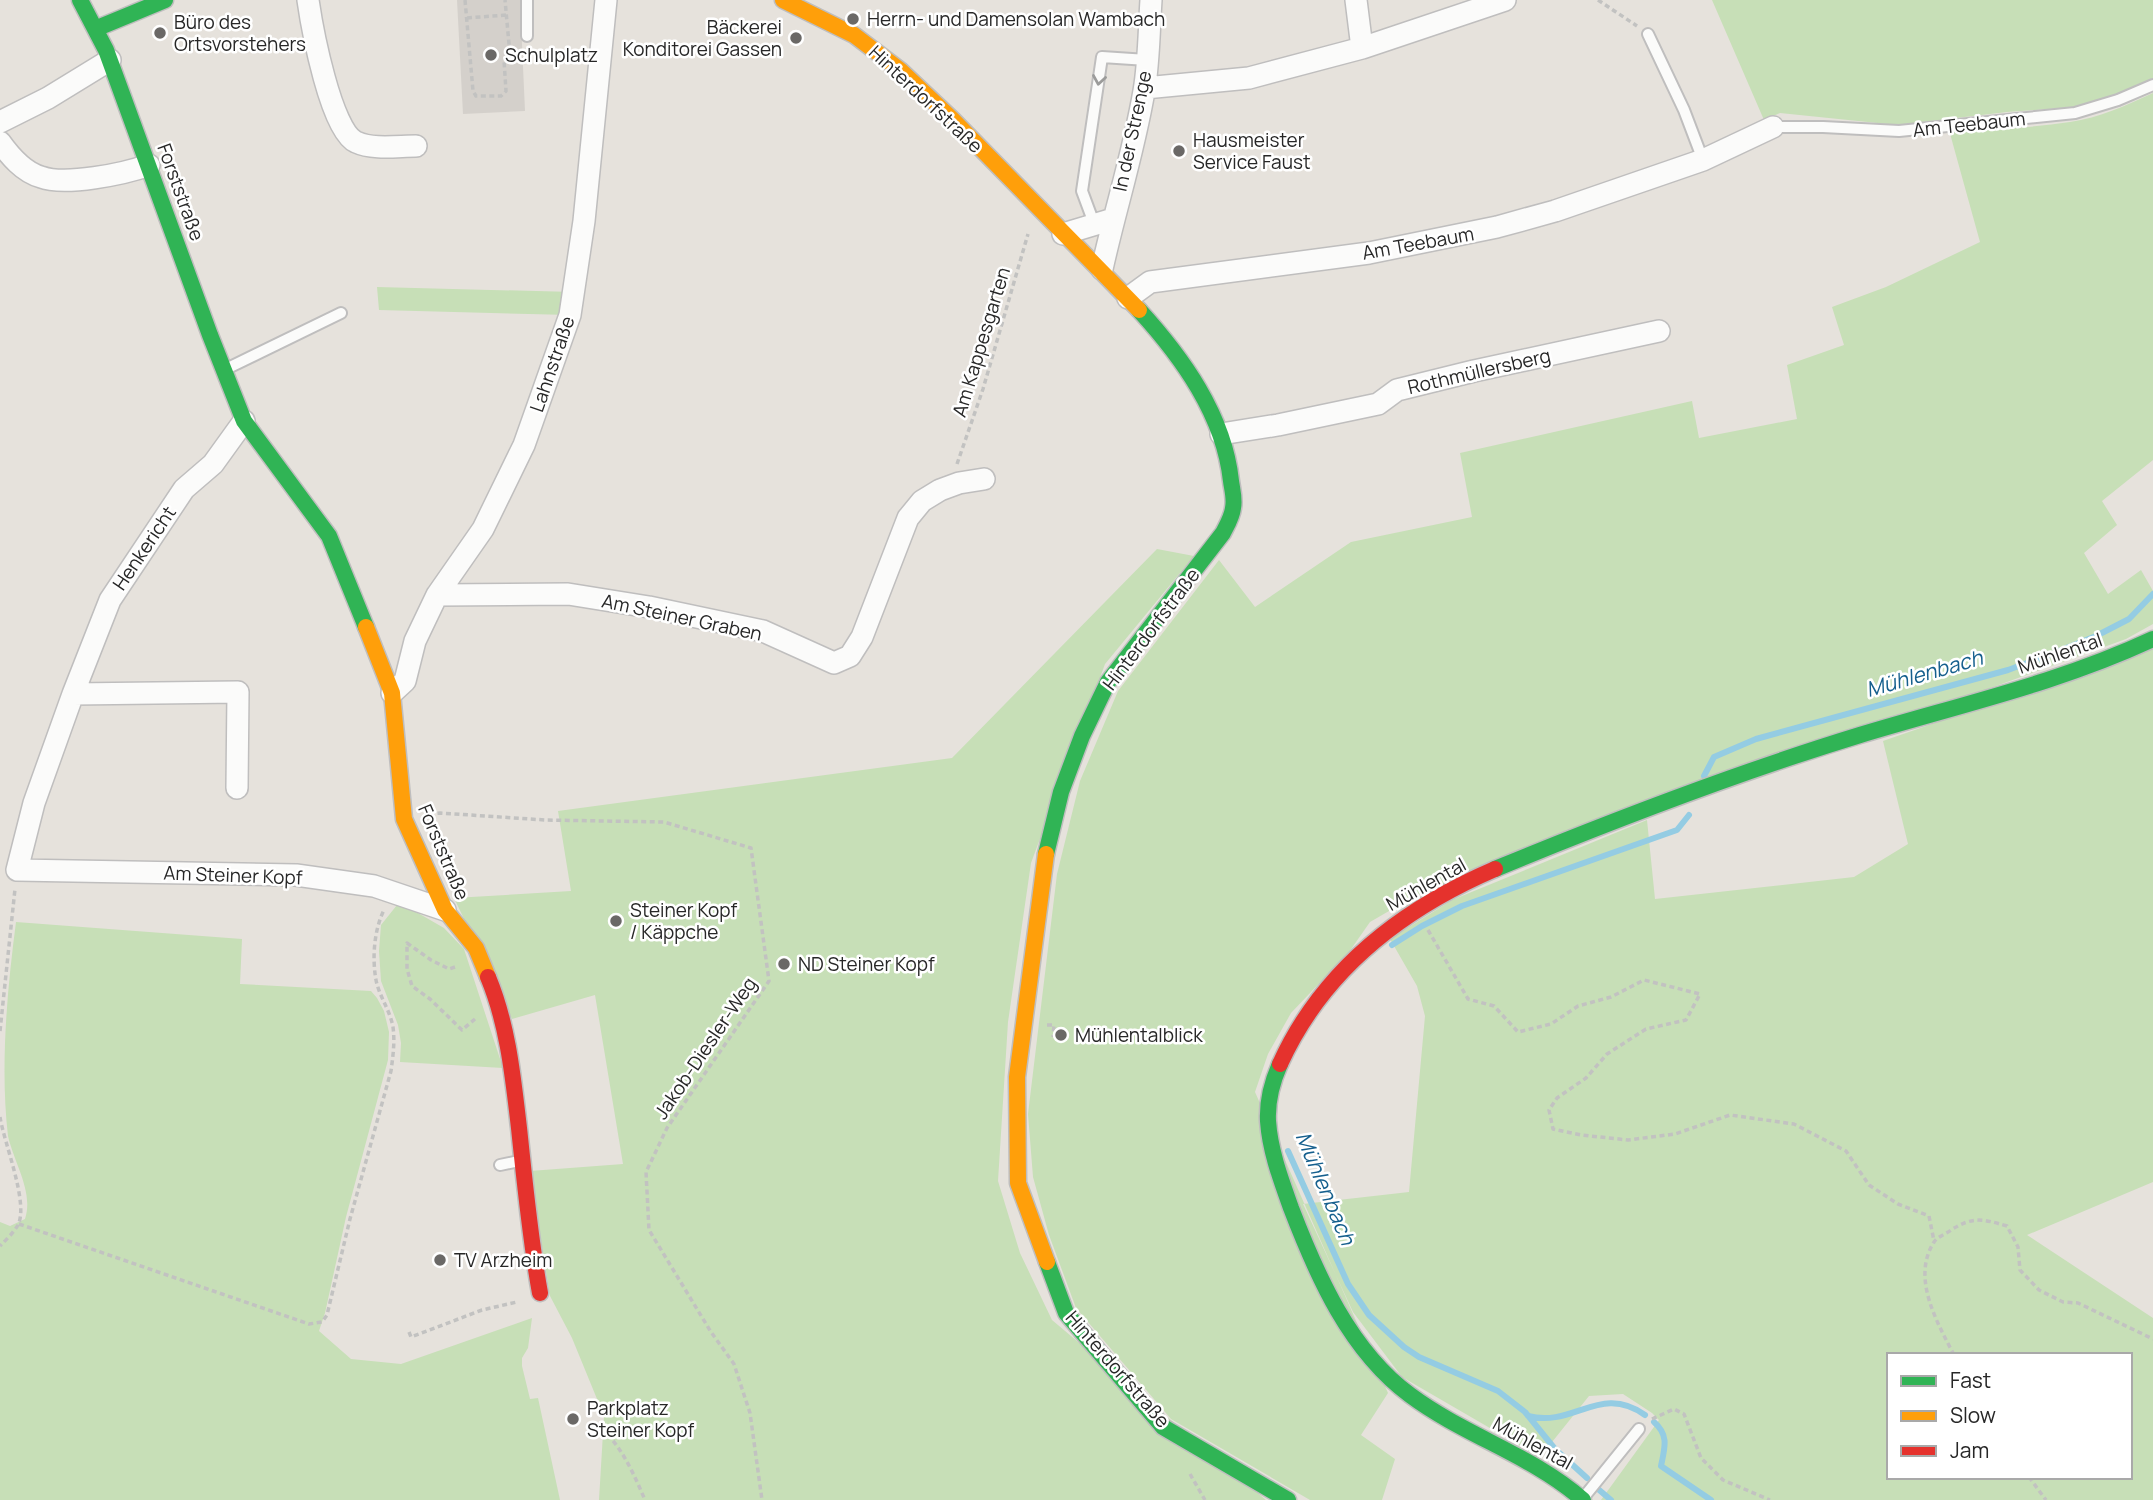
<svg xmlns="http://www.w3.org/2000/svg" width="2153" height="1500" viewBox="0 0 2153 1500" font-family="Manrope,sans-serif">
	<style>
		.green { fill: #c7dfb7; fill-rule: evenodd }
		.plaza { fill: #d4d0cb }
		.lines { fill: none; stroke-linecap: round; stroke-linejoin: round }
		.stream { stroke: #94cce3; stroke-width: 6 }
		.lane-casing { stroke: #bfbebe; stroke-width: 14 }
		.street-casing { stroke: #bfbebe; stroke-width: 24 }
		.fast-casing { stroke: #bfbebe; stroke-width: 19 }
		.slow-casing { stroke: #bfbebe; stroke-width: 19 }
		.jam-casing { stroke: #bfbebe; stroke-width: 19 }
		.path { stroke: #c2c2c1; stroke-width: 3.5; stroke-dasharray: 5 3.5; stroke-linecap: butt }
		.lane { stroke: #fbfbfa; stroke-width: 10 }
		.street { stroke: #fbfbfa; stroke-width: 21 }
		.fast { stroke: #30b455; stroke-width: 16 }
		.slow { stroke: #ff9f0a; stroke-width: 16 }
		.jam { stroke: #e5322d; stroke-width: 16 }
		.oneway { stroke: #9c9c9b }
		.poi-dot { fill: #6a6866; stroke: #fff; stroke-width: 2.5 }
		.labels { text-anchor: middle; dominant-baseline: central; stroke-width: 5; stroke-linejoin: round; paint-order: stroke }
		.poi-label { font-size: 19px; fill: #272727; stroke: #fff; text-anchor: start }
		.street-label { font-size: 19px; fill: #272727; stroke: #fff }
		.water-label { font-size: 21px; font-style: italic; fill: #155f8d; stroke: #fff }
	</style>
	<rect width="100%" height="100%" fill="#e6e2dc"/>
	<path class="green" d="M1712 0H2153V79L2110 97 2076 107 2007 112 1897 125 1780 113 1764 120Z
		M2153 93V460L2102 501 2117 525 2084 553 2108 594 2141 570 2153 591V624L2126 639 1415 896 1370 922 1349 952 1291 1013 1268 1054 1255 1092 1388 1393 1361 1435 1395 1459 1382 1500H1310L1171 1419 1076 1308 1049 1235 1033 1177 1028 1114 1057 874 1080 781 1118 691 1219 560 1255 607 1351 542 1472 517 1460 453 1692 401 1699 438 1797 419 1787 365 1844 345 1832 307 1886 287 1980 242 1949 130C1989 130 2031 128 2070 122 2099 118 2127 105 2153 93Z
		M377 287 574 292 570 315 379 310Z
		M1157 549 1194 556 1105 664 1031 863 1008 1022 998 1181 1020 1253 1052 1320 1266 1500H599L604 1416 572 1338 550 1296 530 1171 623 1164 595 995 512 1019 454 898 571 891 558 811 952 758Z
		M2153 647V1182L2027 1235 2153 1318V1500H1601L1659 1420 1652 1413 1623 1394 1589 1396 1540 1457 1402 1377 1353 1312 1303 1204 1409 1192 1425 1016 1417 986 1390 939 1452 900 1647 820 1655 899 1854 877 1908 844 1883 741ZM1889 1355H2130V1477H1889Z
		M397 905 411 909 444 928 464 949 503 1068 400 1062 401 1043 398 1025 381 981 379 951 381 925Z
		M16 922 242 939 240 984 371 991 377 998 384 1011 389 1032 388 1060 346 1217 325 1313 319 1331 351 1359 401 1364 532 1318 528 1348 522 1358V1366L530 1399 538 1398 560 1500H0V1222L10 1226 25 1219C34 1192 14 1163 8 1136 0 1067 7 991 16 922Z"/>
	<path class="plaza" d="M457 0H520L525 111 463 114Z"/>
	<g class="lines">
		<path class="stream" d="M1704 776 1714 757 1756 739 2008 670 2054 653 2096 636 2129 619 2153 594
			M1392 945 1422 926 1462 906 1677 830 1689 815
			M1288 1151 1348 1284 1369 1315 1404 1347 1419 1357 1498 1391 1525 1412 1555 1449 1587 1478
			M1528 1416C1574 1428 1600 1383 1645 1415
			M1654 1422C1669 1435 1665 1447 1661 1466L1711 1500
			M1598 1489 1611 1500"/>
		<g class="lane-casing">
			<path id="lane" d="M527 0V36
				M1648 34 1684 110 1703 160
				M1773 127H1823L1899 131 2075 113 2118 100 2153 85
				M1095 226 1082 191 1102 57 1147 60
				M226 369 341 313
				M500 1165 519 1161
				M1584 1497 1639 1429"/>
		</g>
		<g class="street-casing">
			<path id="street" d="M308 0C312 28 331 131 356 142 373 150 398 146 416 146
				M1356 0 1362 48
				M1145 88 1249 78 1362 48 1505 0
				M0 122 48 98 110 60
				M0 142C10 156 23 172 41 177 65 186 124 174 149 165
				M1063 234 1113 219
				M1102 269C1115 210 1134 151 1144 91 1149 62 1149 30 1151 0
				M1128 298 1150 282 1369 253 1497 227 1555 211 1703 160 1773 127
				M244 421 213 464 184 489 110 600 73 694 34 803 17 870 296 875 374 886 445 910
				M1221 434 1278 425 1378 404 1397 390 1474 371 1659 331
				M437 595 568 594 649 607 763 631 834 663 850 656 862 637 908 518 922 501 940 490 959 483 984 479
				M392 693 405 681 415 641 437 595 483 529 524 445 570 315 584 221 606 0
				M73 694 238 692 237 788"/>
		</g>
		<g class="fast-casing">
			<path id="fast" d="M80 0 106 50 210 335 244 421 329 536 366 627
				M95 29 165 0
				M1046 854 1061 792 1082 736 1108 682 1223 533C1227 525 1232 517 1233 508 1235 499 1232 489 1231 481 1224 415 1182 357 1139 310
				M1495 869C1614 820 1736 773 1860 735 1959 705 2059 683 2153 639
				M1280 1064C1272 1082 1267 1101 1268 1121 1270 1151 1281 1180 1291 1208 1317 1276 1350 1351 1410 1395 1465 1436 1532 1455 1583 1500
				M1047 1262 1066 1313 1163 1427 1288 1500"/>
		</g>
		<g class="slow-casing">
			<path id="slow" d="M783 0 854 35 900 70 953 120 1139 310
				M366 627 392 693 404 819 445 910 476 948 488 977
				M1046 854 1017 1077 1018 1183 1047 1262"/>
		</g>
		<g class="jam-casing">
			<path id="jam" d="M488 977C508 1025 513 1077 519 1128 525 1184 530 1239 540 1293
				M1280 1064C1323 969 1402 909 1495 869"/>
		</g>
		<path class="path" d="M465 0 473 91 476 96H501L506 91 504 60 510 55 505 0
			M1598 0 1637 26
			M467 18 506 15
			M957 464 983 389 1028 234
			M429 814 440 813 545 820 664 822 751 848 769 981 667 1128 646 1172 649 1230 711 1332 734 1364 750 1413 762 1500
			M1428 930 1468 999 1494 1006 1518 1032 1551 1024 1578 1006 1611 997 1644 980 1700 994 1686 1020 1646 1029 1607 1054 1586 1078 1557 1098 1549 1110 1553 1129 1581 1135 1628 1140 1675 1134 1730 1115 1794 1124 1846 1151 1869 1185 1898 1204 1929 1216 1934 1241
			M455 967 449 969 431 960 407 943V969L412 986 430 999 462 1030 475 1019
			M1047 1025H1054L1053 1037
			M0 1031 15 889
			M0 1117C4 1143 29 1203 18 1225 14 1232 6 1240 0 1246
			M19 1224 309 1324 322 1322 327 1315 350 1219 391 1071C393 1056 395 1042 393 1027 390 1010 379 996 376 980 372 958 374 930 384 910
			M409 1332 411 1337 482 1310 517 1302
			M1954 1355C1937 1322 1911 1278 1934 1242 1937 1237 1946 1234 1951 1230 1973 1216 1983 1219 2007 1226L2018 1247 2020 1270 2039 1290 2063 1302 2078 1303 2153 1339
			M1652 1419 1674 1409 1684 1414 1701 1458 1723 1480 1770 1500
			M595 1423C620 1442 633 1472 645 1500
			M1190 1474 1205 1500
			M2029 1477 2046 1500"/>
		<use href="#lane" class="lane"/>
		<use href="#street" class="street"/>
		<use href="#fast" class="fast"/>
		<use href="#slow" class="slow"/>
		<use href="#jam" class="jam"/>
	</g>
	<defs><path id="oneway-chevron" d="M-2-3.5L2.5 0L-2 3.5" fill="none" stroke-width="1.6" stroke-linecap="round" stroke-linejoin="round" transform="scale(1.75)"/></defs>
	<use class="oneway" href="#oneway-chevron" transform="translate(1099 80) rotate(99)"/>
	<g class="poi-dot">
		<circle cx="853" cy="19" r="7"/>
		<circle cx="160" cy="33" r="7"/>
		<circle cx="796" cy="38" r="7"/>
		<circle cx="491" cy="55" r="7"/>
		<circle cx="1179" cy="151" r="7"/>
		<circle cx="616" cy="921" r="7"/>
		<circle cx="784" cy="964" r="7"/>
		<circle cx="1061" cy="1035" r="7"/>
		<circle cx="440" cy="1260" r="7"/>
		<circle cx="573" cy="1419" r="7"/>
	</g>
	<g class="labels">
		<g class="poi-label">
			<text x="867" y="19">Herrn- und Damensolan Wambach</text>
			<text x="174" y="22">Büro des<tspan x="174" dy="22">Ortsvorstehers</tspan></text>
			<text x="782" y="27" text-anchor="end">Bäckerei<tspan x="782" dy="22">Konditorei Gassen</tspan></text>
			<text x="505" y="55">Schulplatz</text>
			<text x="1193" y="140">Hausmeister<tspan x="1193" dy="22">Service Faust</tspan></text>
			<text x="630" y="910">Steiner Kopf<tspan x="630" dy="22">/ Käppche</tspan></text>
			<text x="798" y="964">ND Steiner Kopf</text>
			<text x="1075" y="1035">Mühlentalblick</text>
			<text x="454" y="1260">TV Arzheim</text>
			<text x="587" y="1408">Parkplatz<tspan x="587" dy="22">Steiner Kopf</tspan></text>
		</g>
		<g class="street-label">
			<text transform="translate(926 99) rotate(43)">Hinterdorfstraße</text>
			<text transform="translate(1969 124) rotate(-6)">Am Teebaum</text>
			<text transform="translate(1132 131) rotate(-78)">In der Strenge</text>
			<text transform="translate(181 192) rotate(70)">Forststraße</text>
			<text transform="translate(1418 243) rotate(-10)">Am Teebaum</text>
			<text transform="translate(981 342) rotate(-73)">Am Kappesgarten</text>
			<text transform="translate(552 364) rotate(-71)">Lahnstraße</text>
			<text transform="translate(1479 371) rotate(-13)">Rothmüllersberg</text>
			<text transform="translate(144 548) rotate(-56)">Henkericht</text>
			<text transform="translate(682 617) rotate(12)">Am Steiner Graben</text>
			<text transform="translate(1151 629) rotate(-53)">Hinterdorfstraße</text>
			<text transform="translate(2060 653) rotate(-19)">Mühlental</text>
			<text transform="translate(444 852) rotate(67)">Forststraße</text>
			<text transform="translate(233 875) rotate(2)">Am Steiner Kopf</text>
			<text transform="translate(1426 884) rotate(-29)">Mühlental</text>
			<text transform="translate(705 1048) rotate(-56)">Jakob-Diesler-Weg</text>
			<text transform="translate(1118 1369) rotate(49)">Hinterdorfstraße</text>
			<text transform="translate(1533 1443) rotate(29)">Mühlental</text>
		</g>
		<g class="water-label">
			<text transform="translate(1924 673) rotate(-16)">Mühlenbach</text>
			<text transform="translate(1326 1188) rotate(67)">Mühlenbach</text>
		</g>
	</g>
	<rect x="1887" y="1353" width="245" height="126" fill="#ffffff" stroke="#a9a9a9" stroke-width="2"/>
	<rect x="1901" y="1376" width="35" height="10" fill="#30b455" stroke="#a9a9a9" stroke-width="2"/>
	<text x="1950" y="1388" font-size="21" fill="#272727">Fast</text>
	<rect x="1901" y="1411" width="35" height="10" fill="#ff9f0a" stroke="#a9a9a9" stroke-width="2"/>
	<text x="1950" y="1423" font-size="21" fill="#272727">Slow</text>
	<rect x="1901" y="1446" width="35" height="10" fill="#e5322d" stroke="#a9a9a9" stroke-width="2"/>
	<text x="1950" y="1458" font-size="21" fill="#272727">Jam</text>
</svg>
